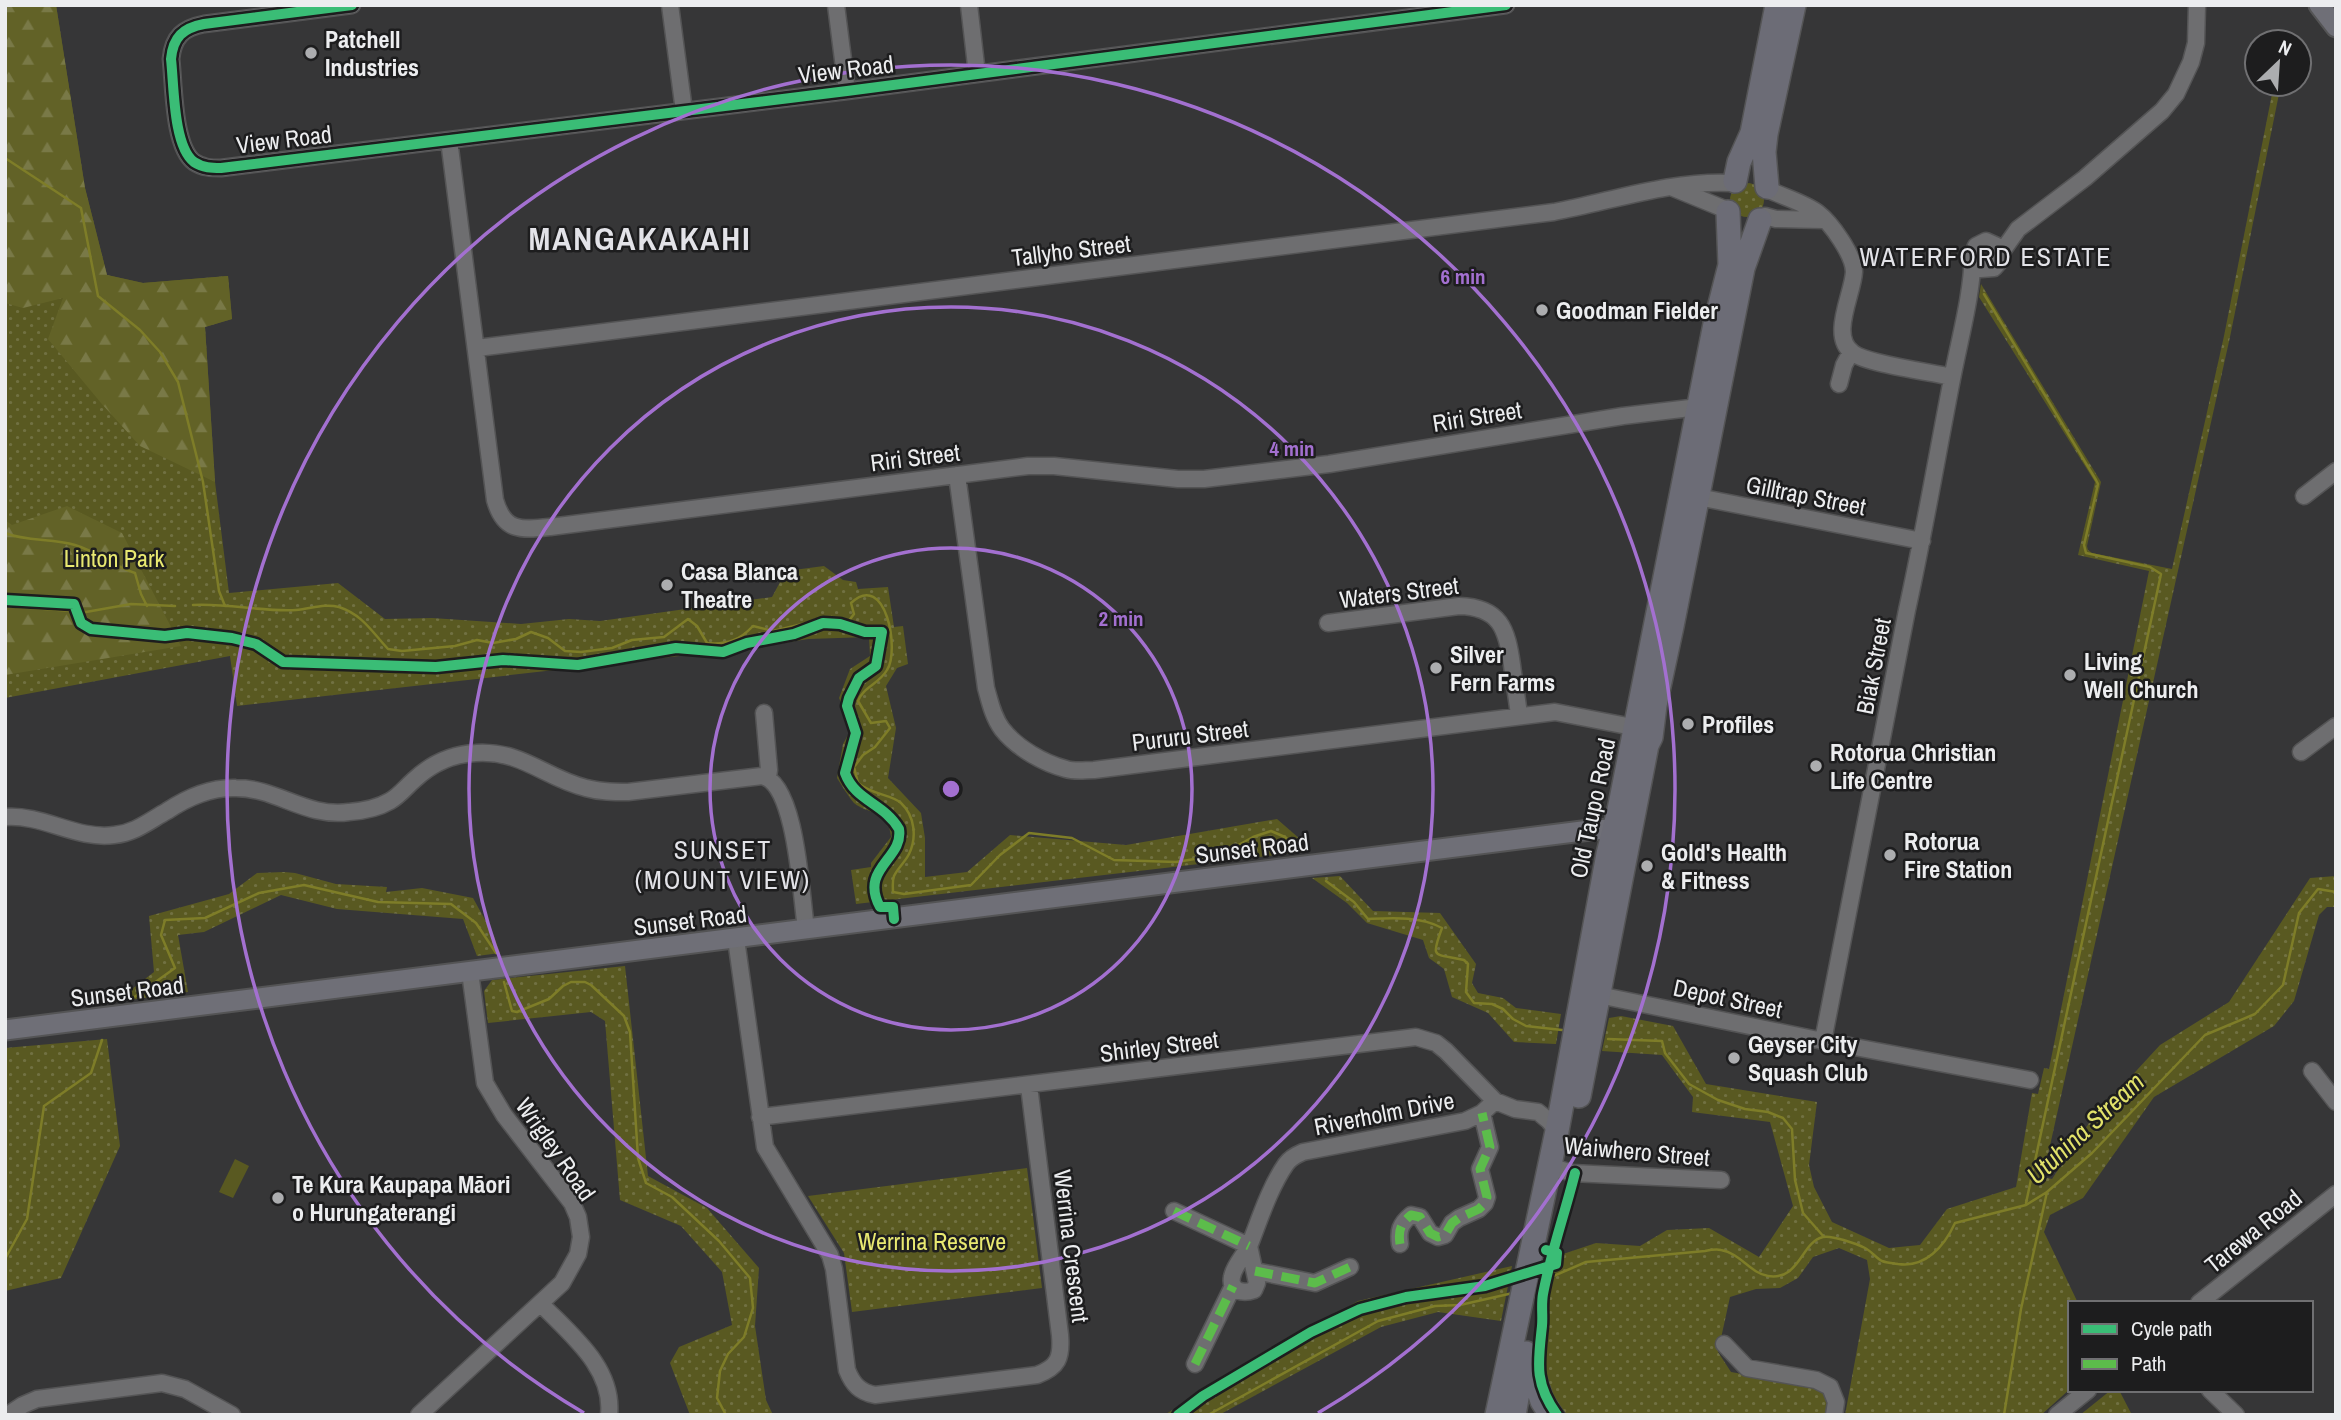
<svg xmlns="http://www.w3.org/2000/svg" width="2341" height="1420" viewBox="0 0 2341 1420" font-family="'Archivo Narrow',sans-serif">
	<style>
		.grass { fill: url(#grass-dots) }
		.forest { fill: url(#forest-firs) }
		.pitch { fill: #595921 }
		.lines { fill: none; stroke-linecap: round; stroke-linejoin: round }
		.stream { stroke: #7e7d28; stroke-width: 2.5 }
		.minor-casing { stroke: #545455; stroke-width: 19 }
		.major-casing { stroke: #545455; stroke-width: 23 }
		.highway-casing { stroke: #545455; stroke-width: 26 }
		.minor { stroke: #6e6e70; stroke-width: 16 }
		.major { stroke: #6f6f77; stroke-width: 19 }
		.highway { stroke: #6c6c76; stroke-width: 23 }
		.quiet { stroke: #5cbc4b; stroke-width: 9; stroke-dasharray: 18 9; stroke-linecap: butt }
		.cycleway-casing { stroke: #1d1d1e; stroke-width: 15 }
		.cycleway { stroke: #3abd76; stroke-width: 10 }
		.ring { fill: none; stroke: #a370d0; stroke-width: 3.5 }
		.poi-dot { fill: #acadaf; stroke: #1d1d1e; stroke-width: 2.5 }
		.labels { text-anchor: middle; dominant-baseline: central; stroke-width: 5; stroke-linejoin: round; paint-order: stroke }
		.poi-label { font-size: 24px; font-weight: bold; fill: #ecedef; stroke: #1d1d1e; text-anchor: start }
		.street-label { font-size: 24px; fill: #ecedef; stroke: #1d1d1e }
		.park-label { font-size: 24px; fill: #e9e971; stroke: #1d1d1e }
		.neighbourhood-label { font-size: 26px; letter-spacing: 2px; fill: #e3e3e8; stroke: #1d1d1e }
		.water-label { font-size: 26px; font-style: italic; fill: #e2e26a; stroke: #1d1d1e }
		.district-label { font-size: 32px; font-weight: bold; letter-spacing: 2px; fill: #e3e3e8; stroke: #1d1d1e }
		.centre { fill: #a370d0; stroke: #1d1d1e; stroke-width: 3.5 }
		.ring-label { font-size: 21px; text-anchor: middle; font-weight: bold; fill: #a370d0; stroke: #1d1d1e; stroke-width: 5; stroke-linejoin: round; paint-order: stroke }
	</style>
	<defs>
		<pattern id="grass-dots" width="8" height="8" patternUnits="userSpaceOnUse" patternTransform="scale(1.75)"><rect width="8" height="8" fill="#595921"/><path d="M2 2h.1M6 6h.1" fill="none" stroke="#717142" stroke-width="1.8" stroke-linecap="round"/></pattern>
		<pattern id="forest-firs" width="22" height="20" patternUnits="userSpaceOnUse" patternTransform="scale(1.75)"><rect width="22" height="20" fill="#626227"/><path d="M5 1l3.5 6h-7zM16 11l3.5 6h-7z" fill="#797947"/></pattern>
	</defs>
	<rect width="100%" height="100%" fill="#363637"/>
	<path class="grass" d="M5 5H56L85 188 107 275 143 283 228 276 232 319 205 327 215 482 229 593 338 583 385 619 432 618 521 624 569 619 600 621 772 597 786 571 824 566 843 580 856 582 858 589 888 587 894 627 903 626 908 664 897 668 886 686 896 728 888 778 921 813 925 838V877L967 872 1010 835 1126 845 1277 819 1300 839 1302 852 856 904 851 870 871 867V863L891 837C889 810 867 814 854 803 848 796 842 786 837 778L843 744 852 728 839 698 850 669 870 656 869 637 808 639 759 647 237 706 230 656 5 698Z
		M2274 84H2281L2230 337 2043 1177 2052 1179 2091 1120 2160 1045 2229 1002 2310 878 2336 876V907H2327L2319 915 2294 1001 2274 1026 2154 1097 2083 1198 2050 1215 2044 1232 2078 1303H2070V1389L2041 1415H1845L1870 1279 1867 1260 1839 1248 1813 1257 1798 1278 1780 1288 1756 1289 1730 1297 1718 1352 1731 1372 1816 1387 1829 1397 1826 1415H1567C1561 1406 1552 1397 1549 1387 1537 1355 1550 1290 1557 1256L1596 1243 1640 1246 1667 1230 1709 1228 1759 1257 1793 1206 1770 1122 1692 1112 1693 1097 1662 1055 1602 1051 1609 1018 1621 1016 1673 1026 1706 1084 1817 1102 1809 1165 1814 1187 1832 1222 1889 1248 1920 1245 1947 1209 2016 1187 2032 1093 2038 1094 2044 1068 2049 1069 2149 571 2078 555 2095 482 1979 297 1981 284 2101 482 2087 546 2088 550 2092 553 2172 569 2224 336Z
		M1730 200a17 17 0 1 1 34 0a17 17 0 1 1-34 0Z
		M284 872 295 873 336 884 387 887 386 892 422 888 473 898 494 936 500 953 477 956 463 919 337 909 281 895 204 932 178 935 188 992 115 1002 154 972 149 916 229 894 257 873Z
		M1340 876 1373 911 1440 913 1476 964 1472 983 1478 993 1503 998 1516 1008 1561 1014 1556 1044 1514 1042 1488 1013 1452 997 1444 969 1429 958 1423 940 1367 923 1347 903 1312 878Z
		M625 966 648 1176 707 1208 759 1268 755 1326 766 1400 773 1415H690L670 1363 679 1347 732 1325 722 1272 681 1226 620 1200 605 1021 591 1012 488 1023 484 991 492 980Z
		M107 1039 120 1146 61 1278 5 1291V1048Z
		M1027 1168 1042 1288 852 1312 844 1253 808 1196Z
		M1512 1266 1501 1321 1438 1312 1381 1327 1219 1415H1164L1358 1301Z
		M2111 1390H2119L2132 1415H2080Z"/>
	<path class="forest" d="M5 5H56L85 188 107 275 143 283 228 276 232 319 205 327 215 482 140 446 101 403 48 339 63 298 23 308 5 303Z
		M67 506 122 533 181 646 5 675V520L12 525Z"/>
	<path class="pitch" d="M235 1159 249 1166 233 1198 219 1192Z"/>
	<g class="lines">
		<path class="stream" d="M5 158 81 208 98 296 140 330 160 352 178 382 203 482 219 591 225 606
			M1984 294 2096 480 2098 484 2084 545 2086 553 2150 567 2161 574 2026 1203
			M5 533C27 542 53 538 75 545 98 552 113 566 135 573L141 594 147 606
			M193 605C227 603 263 612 296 610 311 609 324 603 339 607 363 615 372 632 388 649L402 651 455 646 477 640 493 643 516 639 531 632 548 638 565 651 581 652 612 648 632 640 664 637 688 619 697 626 707 643C727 645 740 640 753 626L773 631 832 617 840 621 848 622 854 614 851 603C886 570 900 651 887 670 879 684 863 687 858 701L871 723 886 721 890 728 875 747 863 755 854 767 858 783C872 795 891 794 901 803 915 816 917 838 909 854 905 862 898 868 894 876 892 881 893 887 893 892L904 894 971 885 1000 855 1029 833 1072 838 1114 860 1176 862 1220 855 1253 837 1271 831 1285 837 1299 850
			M5 606 86 612 131 604 175 606
			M1326 881 1354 902 1368 919C1392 918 1420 916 1442 928 1430 960 1434 953 1464 960L1468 964 1466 992 1474 1003 1492 1004 1503 1009 1513 1019 1526 1026 1562 1030
			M504 982 512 1011 517 1012 549 999 563 986 571 982H585L591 985 624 1016 630 1032 638 1158 646 1183 672 1197 719 1241 750 1278 753 1308 744 1337 728 1354 720 1371 717 1398 726 1415
			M133 998 175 968 161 935 165 920 205 918 259 893 304 885 378 902 451 904 476 923 496 953
			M1608 1039 1662 1041 1665 1053 1689 1084 1718 1100 1745 1109 1768 1112 1783 1118 1792 1129 1795 1180 1803 1213 1824 1237
			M5 1259 27 1219 44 1106 91 1073 102 1040
			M1535 1284 1586 1262 1705 1251C1710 1250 1716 1249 1721 1250 1740 1253 1750 1273 1768 1276 1800 1281 1801 1242 1823 1237 1832 1235 1857 1244 1865 1248 1871 1251 1876 1258 1882 1261 1887 1263 1893 1263 1898 1264 1925 1268 1944 1247 1955 1223L2026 1205 2047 1192 2092 1153 2205 1035 2255 1014 2283 985 2299 913 2318 889 2336 892
			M1208 1415 1378 1321 1435 1306 1460 1305 1513 1293
			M2004 1415 2021 1309 2047 1192"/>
		<g class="minor-casing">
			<path id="minor" d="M352 5 204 24C183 28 173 37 171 59 174 84 173 146 194 162 203 168 212 168 221 168L847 91 1506 5
				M670 5 684 111
				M836 5 847 91
				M969 5 977 74
				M449 140 495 500C504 532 521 530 550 527L1028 466H1054L1178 479H1204L1329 464 1623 416 1707 406
				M1671 187 1727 210
				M1769 190C1784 197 1805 203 1818 213 1831 223 1854 255 1854 272 1853 294 1829 337 1853 353 1867 364 1931 372 1952 377
				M1765 216 1776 219 1823 220
				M1974 261 1981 269 1994 268 2001 260V253L2018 229 2085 178 2162 111 2176 94 2191 62 2196 43 2197 5
				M477 348 1554 212C1613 201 1670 180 1732 183
				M1839 384 1844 365 1851 352
				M957 475 986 688C990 702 993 717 1002 729 1017 748 1043 763 1066 769 1075 772 1085 770 1094 770L1555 712 1643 729
				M1688 495 1922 541
				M2304 496 2336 471
				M1328 623 1459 606C1500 607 1507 629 1512 665 1514 682 1517 698 1519 715
				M764 713 769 770 768 777
				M2301 752 2336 726
				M5 817C43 814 76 840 114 835 135 833 149 821 167 811 188 797 210 787 236 788 277 788 306 818 349 812 363 811 378 808 390 801 399 796 406 787 414 780 431 764 452 754 476 753 522 750 545 778 586 788 600 792 614 792 628 792L762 776C797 784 801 898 806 928
				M736 939 765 1147 830 1255 834 1269 847 1370C853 1385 860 1392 875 1395L1037 1375C1058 1367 1062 1358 1060 1335L1029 1086
				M1589 993 1823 1041 2030 1080
				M1823 1041 1907 610C1924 533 1937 456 1952 379 1960 337 1972 296 1973 253L1976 246 1986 241 1997 246 2001 253
				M2312 1071 2336 1102
				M760 1117 1416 1037 1436 1043 1446 1051 1495 1101 1515 1109 1538 1112 1549 1121 1557 1131
				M1549 1166 1572 1173 1721 1180
				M1174 1211 1249 1246 1257 1283 1254 1290C1243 1294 1229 1291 1232 1277 1234 1265 1245 1255 1250 1244 1260 1218 1270 1187 1286 1164 1290 1158 1296 1155 1303 1152L1465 1121 1482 1113 1495 1101
				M1400 1244C1398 1231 1400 1224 1411 1215L1420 1217 1430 1233 1438 1237 1445 1235 1452 1223 1459 1218 1479 1209 1485 1203 1487 1197 1480 1169 1490 1147 1482 1113
				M1255 1271 1315 1283 1350 1267
				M2199 1303 2336 1194
				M541 1304C571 1335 614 1368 609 1415
				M1724 1344 1747 1368 1816 1380 1830 1387 1836 1402 1834 1415
				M1195 1364 1233 1286
				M2210 1390 2236 1415
				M8 1415 23 1405 37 1399 162 1383 185 1389 232 1415
				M419 1415 562 1283 578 1254 581 1237 578 1217 572 1203 504 1115 485 1083 470 972
				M2057 1415 2088 1390"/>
		</g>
		<g class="major-casing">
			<path id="major" d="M2319 5 2336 27
				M5 1030 1590 830 1614 829 1629 832"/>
		</g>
		<g class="highway-casing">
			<path id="highway" d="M1735 181 1739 162 1752 133 1777 5
				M1767 187 1764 152 1766 134 1794 5
				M1579 1096 1647 745 1651 737 1655 705 1672 626 1743 268 1760 220
				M1526 1353 1542 1401 1551 1415
				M1497 1415 1557 1131 1608 854 1619 810 1715 324 1730 265 1728 212
				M1514 1415 1522 1370"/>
		</g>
		<use href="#minor" class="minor"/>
		<use href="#major" class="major"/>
		<use href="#highway" class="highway"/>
		<path class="quiet" d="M1174 1211 1249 1246
			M1400 1244C1398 1231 1400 1224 1411 1215L1420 1217 1430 1233 1438 1237 1445 1235 1452 1223 1459 1218 1479 1209 1485 1203 1487 1197 1480 1169 1490 1147 1482 1113
			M1255 1271 1315 1283 1350 1267
			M1195 1364 1233 1286"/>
		<g class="cycleway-casing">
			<path id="cycleway" d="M352 5 204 24C183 28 173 37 171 59 174 84 173 146 194 162 203 168 212 168 221 168L847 91 1506 5
				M5 600 74 604 81 623 91 629 165 636 187 633 232 638 256 644 283 662 436 667 503 660 578 665 676 648 723 652 747 643 794 634 823 623 840 624 865 632H882L876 666 859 678 849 698 847 706 856 733 845 773C855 801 884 803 899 829 904 859 859 868 880 907H893L894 919
				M1178 1415 1203 1396 1311 1332 1360 1309 1406 1297 1485 1286 1556 1264 1557 1253 1546 1250
				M1557 1415C1534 1383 1538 1363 1542 1326 1543 1315 1541 1305 1543 1294 1551 1252 1565 1213 1575 1173"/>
		</g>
		<use href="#cycleway" class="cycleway"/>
	</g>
	<g class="ring">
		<circle cx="951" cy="789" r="241"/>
		<circle cx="951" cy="789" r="482"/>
		<path d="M584 1413A724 724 0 1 1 1318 1413"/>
	</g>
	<g class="poi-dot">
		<circle cx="311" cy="53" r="7"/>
		<circle cx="1542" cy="310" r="7"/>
		<circle cx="667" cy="585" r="7"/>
		<circle cx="1436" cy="668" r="7"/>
		<circle cx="2070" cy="675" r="7"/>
		<circle cx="1688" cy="724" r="7"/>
		<circle cx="1816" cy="766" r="7"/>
		<circle cx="1890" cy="855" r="7"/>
		<circle cx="1647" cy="866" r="7"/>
		<circle cx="1734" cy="1058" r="7"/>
		<circle cx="278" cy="1198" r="7"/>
	</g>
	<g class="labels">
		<g class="poi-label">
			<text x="325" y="39">Patchell<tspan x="325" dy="28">Industries</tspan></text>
			<text x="1556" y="310">Goodman Fielder</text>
			<text x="681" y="571">Casa Blanca<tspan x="681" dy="28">Theatre</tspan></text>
			<text x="1450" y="654">Silver<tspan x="1450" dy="28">Fern Farms</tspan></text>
			<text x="2084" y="661">Living<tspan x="2084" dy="28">Well Church</tspan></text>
			<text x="1702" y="724">Profiles</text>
			<text x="1830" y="752">Rotorua Christian<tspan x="1830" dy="28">Life Centre</tspan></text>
			<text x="1904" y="841">Rotorua<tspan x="1904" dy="28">Fire Station</tspan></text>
			<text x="1661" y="852">Gold's Health<tspan x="1661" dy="28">&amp; Fitness</tspan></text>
			<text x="1748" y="1044">Geyser City<tspan x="1748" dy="28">Squash Club</tspan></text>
			<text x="292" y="1184">Te Kura Kaupapa Māori<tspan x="292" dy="28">o Hurungaterangi</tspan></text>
		</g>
		<g class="street-label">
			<text transform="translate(846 69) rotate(-7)">View Road</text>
			<text transform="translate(284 139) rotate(-7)">View Road</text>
			<text transform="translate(1071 250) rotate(-7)">Tallyho Street</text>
			<text transform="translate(1477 416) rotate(-9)">Riri Street</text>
			<text transform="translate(915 457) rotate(-7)">Riri Street</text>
			<text transform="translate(1806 495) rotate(11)">Gilltrap Street</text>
			<text transform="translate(1399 592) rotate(-7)">Waters Street</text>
			<text transform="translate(1873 666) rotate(-79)">Biak Street</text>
			<text transform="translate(1190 735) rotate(-7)">Pururu Street</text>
			<text transform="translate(1592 808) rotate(-78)">Old Taupo Road</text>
			<text transform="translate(1252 848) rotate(-7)">Sunset Road</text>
			<text transform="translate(690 920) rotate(-7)">Sunset Road</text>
			<text transform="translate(127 991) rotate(-7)">Sunset Road</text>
			<text transform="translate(1728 998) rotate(12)">Depot Street</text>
			<text transform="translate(1159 1046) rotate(-7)">Shirley Street</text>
			<text transform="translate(1384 1113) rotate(-11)">Riverholm Drive</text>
			<text transform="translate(556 1149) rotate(55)">Wrigley Road</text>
			<text transform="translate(1637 1151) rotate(5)">Waiwhero Street</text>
			<text transform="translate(2253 1231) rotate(-39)">Tarewa Road</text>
			<text transform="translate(1072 1246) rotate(83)">Werrina Crescent</text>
		</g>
		<g class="park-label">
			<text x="114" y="558">Linton Park</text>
			<text x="932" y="1241">Werrina Reserve</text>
		</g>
		<g class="neighbourhood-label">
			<text x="1986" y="256">WATERFORD ESTATE</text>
			<text x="723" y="849">SUNSET<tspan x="723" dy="30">(MOUNT VIEW)</tspan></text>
		</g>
		<g class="water-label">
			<text transform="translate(2085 1128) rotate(-43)">Utuhina Stream</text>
		</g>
		<g class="district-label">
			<text x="640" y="238">MANGAKAKAHI</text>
		</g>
	</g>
	<circle cx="951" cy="789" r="10" class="centre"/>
	<g class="ring-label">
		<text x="1463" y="284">6 min</text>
		<text x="1292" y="456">4 min</text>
		<text x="1121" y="626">2 min</text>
	</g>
	<rect width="2341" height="1420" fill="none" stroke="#ecedef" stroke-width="14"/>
	<rect x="2068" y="1301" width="245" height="91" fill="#1d1d1e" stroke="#707072" stroke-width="2"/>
	<rect x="2082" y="1324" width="35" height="10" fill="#3abd76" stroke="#707072" stroke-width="2"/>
	<text x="2131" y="1336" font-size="21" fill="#ecedef">Cycle path</text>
	<rect x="2082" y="1359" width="35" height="10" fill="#5cbc4b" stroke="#707072" stroke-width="2"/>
	<text x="2131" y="1371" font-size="21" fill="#ecedef">Path</text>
	<g transform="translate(2278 63) rotate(25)"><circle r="33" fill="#1d1d1e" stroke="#707072" stroke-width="2"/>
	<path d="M0-5L12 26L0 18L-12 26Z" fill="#acadaf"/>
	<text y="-10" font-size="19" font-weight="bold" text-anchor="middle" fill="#ecedef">N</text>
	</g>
</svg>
